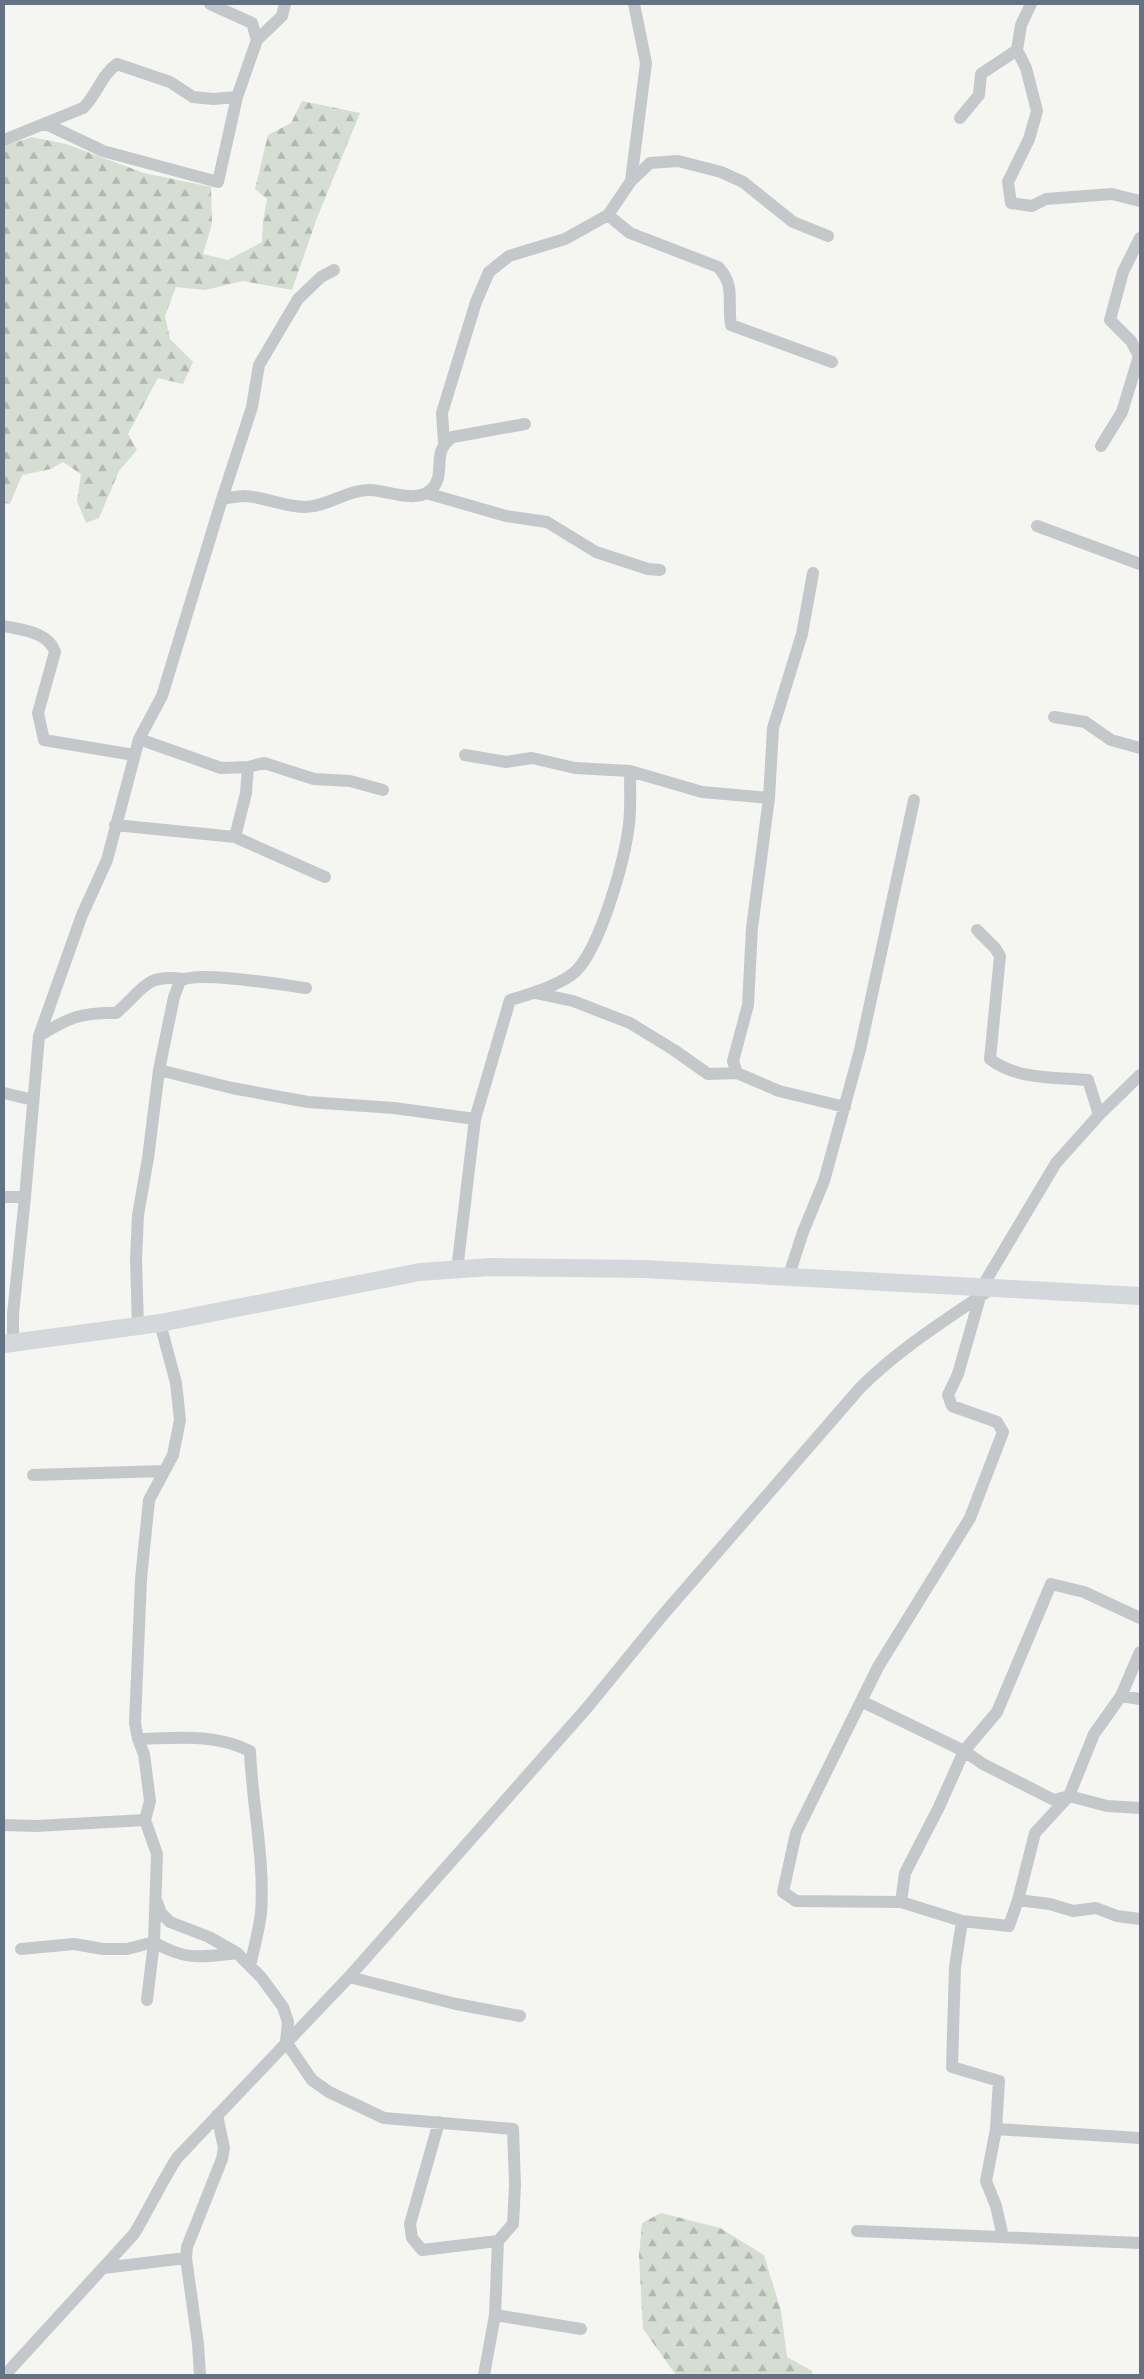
<svg xmlns="http://www.w3.org/2000/svg" width="1144" height="2379" viewBox="0 0 1144 2379" font-family="'PT Sans',sans-serif">
	<style>
		.forest { fill: url(#forest-firs) }
		.lines { fill: none; stroke-linecap: round; stroke-linejoin: round }
		.street { stroke: #c5c8cb; stroke-width: 12 }
		.secondary { stroke: #d4d8dc; stroke-width: 18 }
	</style>
	<defs>
		<pattern id="forest-firs" width="22" height="20" patternUnits="userSpaceOnUse" patternTransform="scale(1.25)"><rect width="22" height="20" fill="#d6ddd2"/><path d="M5 1l3.5 6h-7zM16 11l3.5 6h-7z" fill="#b1b8b0"/></pattern>
	</defs>
	<rect width="100%" height="100%" fill="#f5f6f1"/>
	<path class="forest" d="M302 101 360 113 317 218 292 290 243 281 205 290 176 287 165 316 170 339 193 362 183 384 158 378 128 434 137 450 119 471 99 518 86 523 77 501 81 474 63 462 51 469 22 475 10 504 4 503V146L32 137 66 144 144 173 211 187 212 224 203 254 228 260 262 242 263 222 267 199 255 189 268 135 291 123Z
		M661 2213 720 2228 764 2255 781 2311 787 2357 812 2371V2375H676L643 2329 639 2255 642 2223Z"/>
	<g class="lines">
		<path class="street" d="M210 4 252 23 257 40
			M1017 50 1021 25 1031 4
			M960 118 979 95 981 74 1017 50 1026 68 1037 111 1029 139 1008 182 1011 203 1032 206 1046 199 1112 194 1140 201
			M46 124 103 151 218 182 237 97
			M4 140 83 108C97 95 101 75 117 64L170 82 193 97 213 99 237 97 257 40 282 16 285 4
			M631 181 650 163 678 161 721 172 743 182 793 222 828 236
			M608 215 630 233 718 267C736 286 727 301 731 325L832 362
			M444 442 442 413 476 302 489 272 509 256 565 239 608 215 631 181 646 63 634 4
			M1101 446 1122 412 1139 356 1131 341 1110 320 1123 272 1140 238
			M426 493 506 516 547 522 596 552 648 569 660 570
			M222 499 252 407 259 365 298 299 321 277 334 270
			M1037 526 1140 564
			M813 573 802 634 773 728 769 798 752 928 748 1005 733 1061 737 1073 779 1091 845 1107
			M4 626C22 630 49 632 55 652L38 713 44 740 134 755
			M1054 717 1085 722 1111 740 1140 748
			M139 739 221 768 248 767 246 793 235 837
			M465 755 506 762 532 758 575 768 630 771 702 792 769 798
			M248 767 264 763 314 779 350 781 383 790
			M115 825 235 837 325 877
			M977 930 995 948 1000 956 990 1059C1017 1080 1056 1077 1088 1080L1099 1115
			M535 993 573 1001 630 1023 674 1050 708 1074 737 1073
			M39 1036C68 1018 81 1012 116 1013 143 991 144 973 183 979
			M159 1070 232 1088 308 1102 394 1108 475 1119
			M4 1093 33 1100
			M4 1197H25
			M457 1270 475 1119 510 1000C528 995 562 984 576 971 601 946 625 859 629 824 631 807 630 788 630 771
			M788 1278 803 1232 824 1181 860 1050 914 800
			M982 1287 1056 1163 1099 1115 1140 1075
			M980 1297 958 1374 948 1395 952 1406 997 1422 1003 1432 970 1518 878 1667 796 1833 783 1892 796 1901 901 1902 962 1921 1009 1926 1018 1900
			M160 1323 176 1383 180 1420 173 1455 149 1500 141 1579 135 1723 138 1739 144 1754 150 1801 145 1820 157 1854 154 1942C185 1961 202 1957 237 1953
			M138 1326 136 1260 138 1215 148 1158 159 1070 174 997 180 981C196 970 283 985 306 988
			M13 1343V1314L25 1197 39 1036 82 915 107 860 139 739 162 696 222 499C229 498 237 496 245 496 265 497 284 507 305 507 327 507 348 489 371 490 388 491 413 502 428 492 450 477 428 452 453 437L525 424
			M33 1475 163 1471
			M1140 1652 1121 1696 1140 1699
			M1121 1696 1094 1734 1069 1796 1107 1806 1140 1808
			M861 1701 964 1751 997 1712 1051 1584 1084 1592 1140 1618
			M138 1739C176 1738 214 1733 250 1751 252 1804 265 1859 261 1913 259 1930 254 1948 250 1966
			M1069 1796 1035 1833 1018 1900 1050 1904 1073 1911 1096 1908 1117 1916 1140 1919
			M4 1825 36 1826 145 1820
			M157 1902 161 1913 170 1922 209 1937 237 1953 261 1977 283 2007 288 2022 286 2042 312 2080 329 2092 384 2118 513 2129 515 2185 513 2224 498 2241
			M901 1902 905 1873 939 1807 964 1751 983 1764 1054 1800 1069 1796
			M962 1921 955 1967 952 2067 999 2081 996 2129
			M21 1949 74 1944 103 1949H127L154 1942 147 2000
			M349 1977 456 2004 520 2016
			M439 2122 410 2224 412 2238 422 2250 498 2241 495 2315 484 2375
			M857 2231 1140 2243
			M1003 2237 996 2206 986 2181 996 2129 1140 2138
			M103 2268 186 2258
			M495 2315 581 2329
			M5 2375 134 2234C149 2209 161 2183 177 2158L349 1977 586 1709 662 1616 860 1388C900 1348 947 1319 994 1287
			M200 2375 198 2344 186 2258 187 2247 222 2159 224 2148 217 2115"/>
		<path class="secondary" d="M4 1344 160 1323 420 1272 490 1267 644 1269 1140 1296"/>
	</g>
	<rect width="1144" height="2379" fill="none" stroke="#637384" stroke-width="10"/>
</svg>
